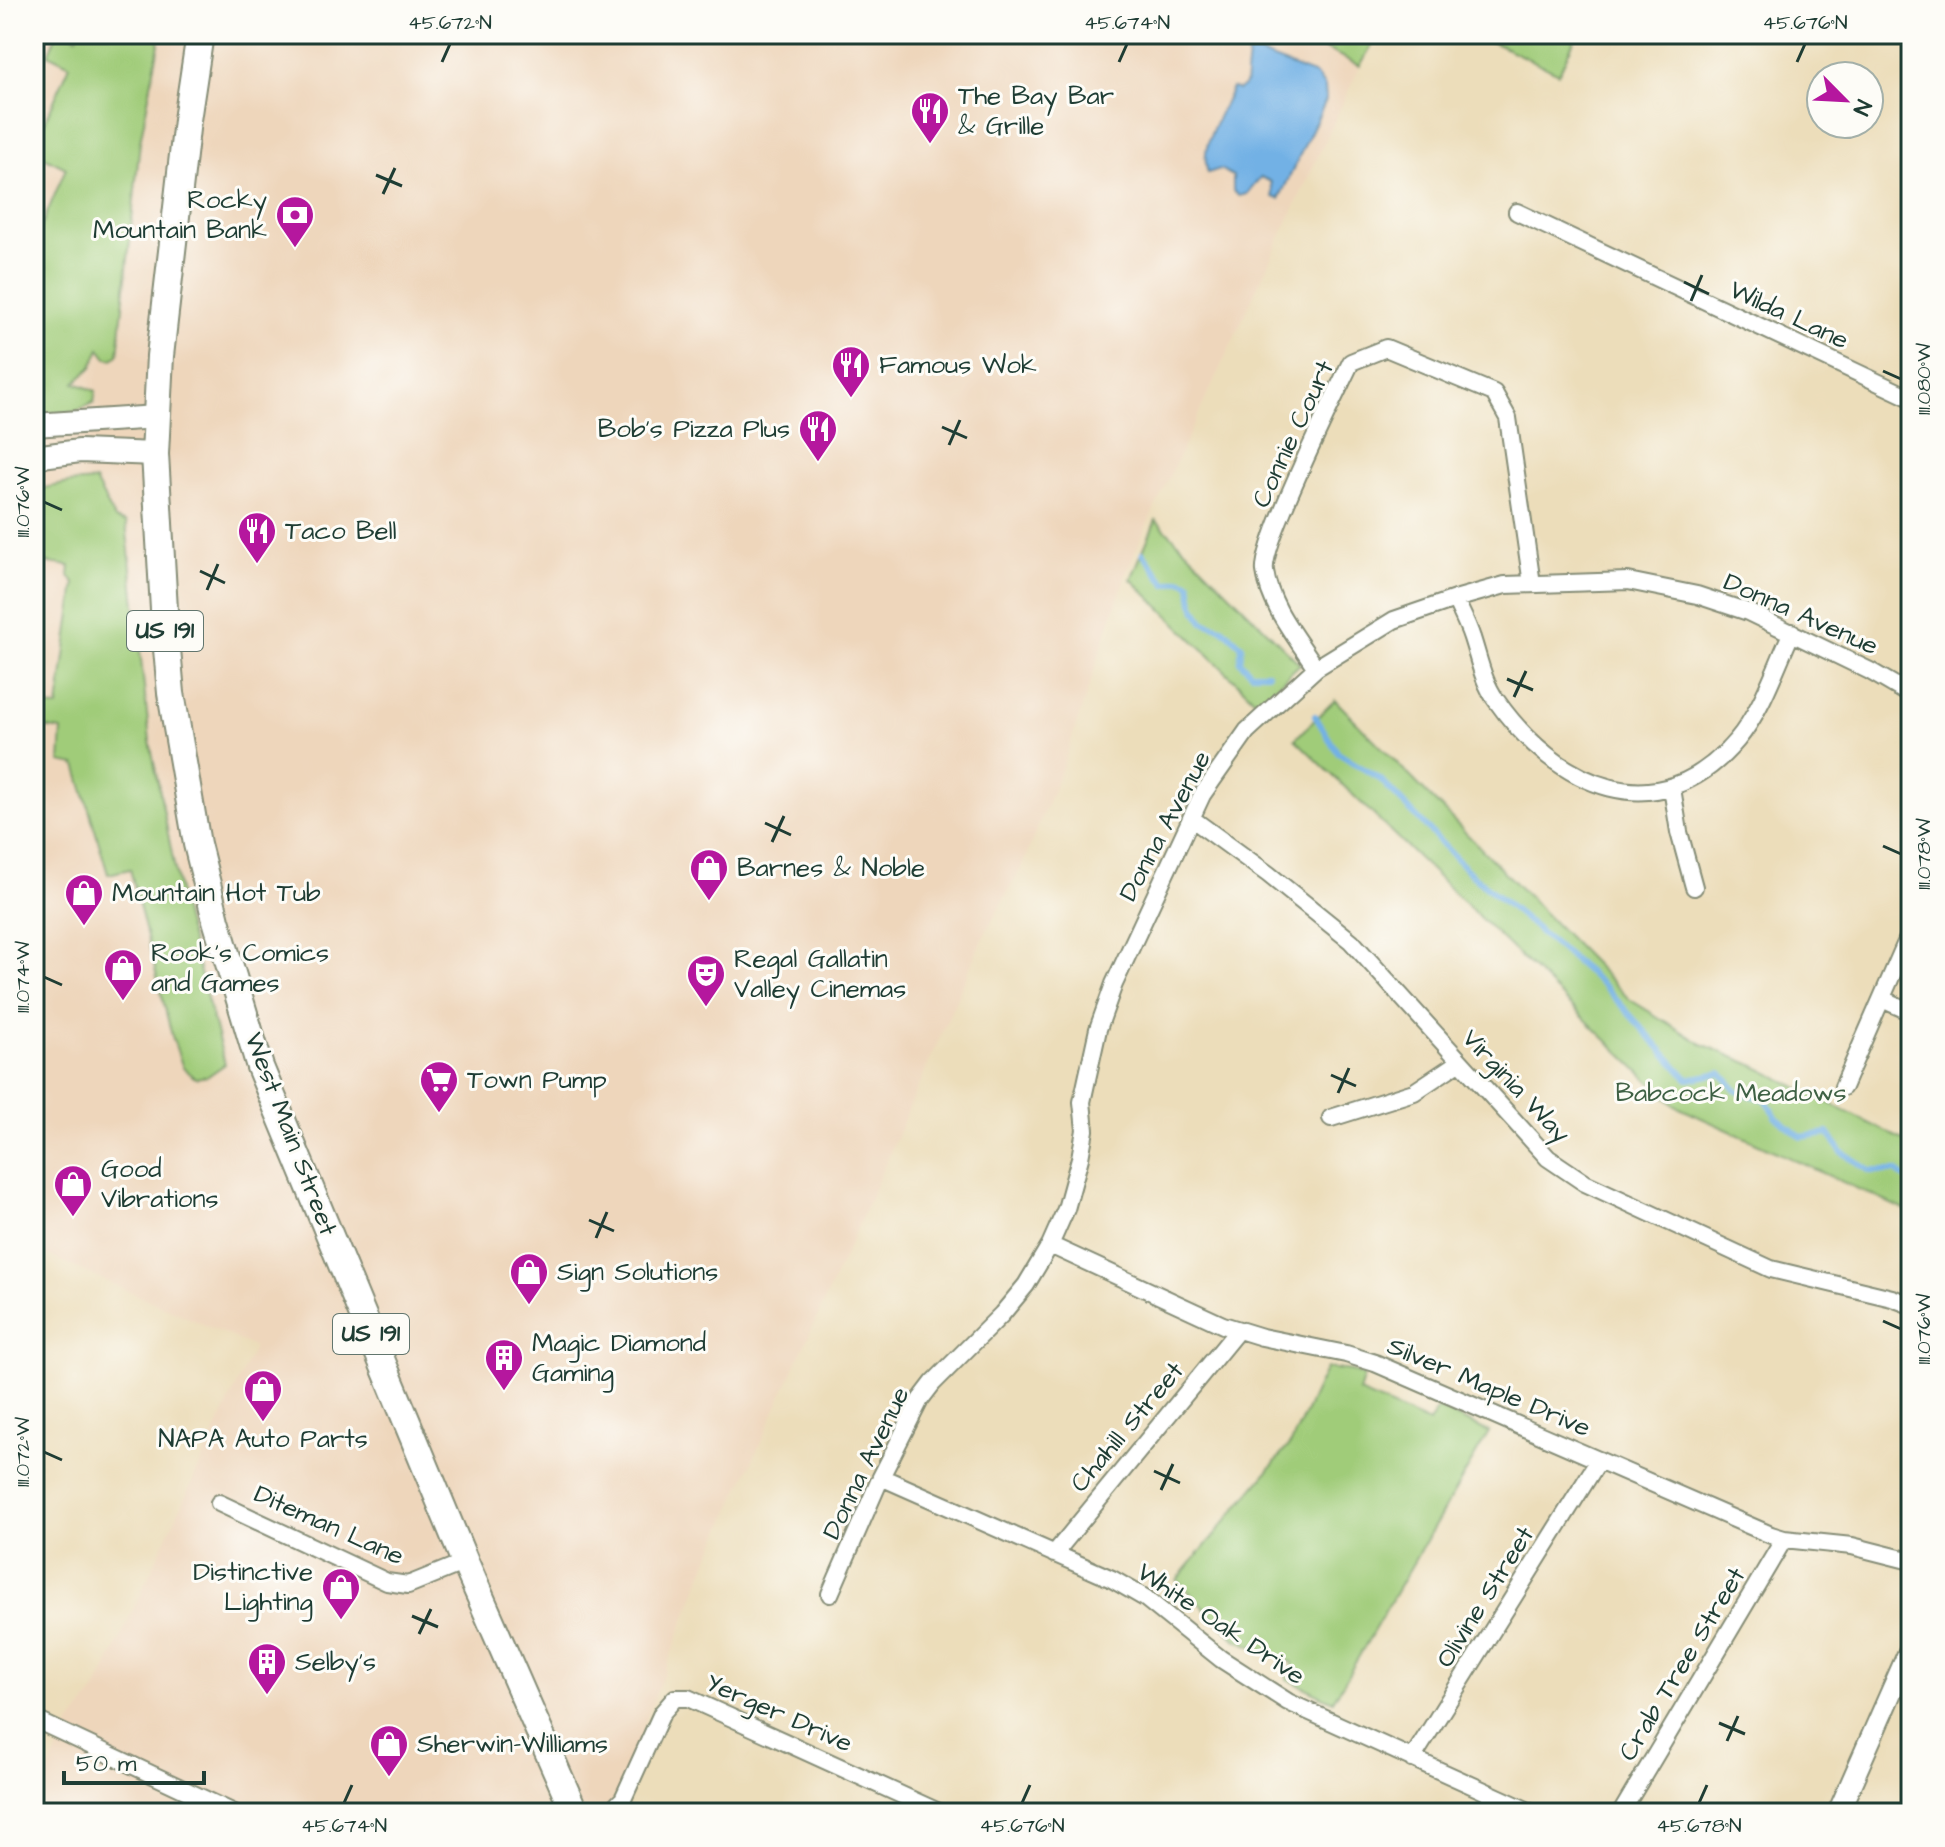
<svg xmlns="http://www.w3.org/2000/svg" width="1945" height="1847" viewBox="0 0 1945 1847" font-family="'Architects Daughter',sans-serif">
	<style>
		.built { fill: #eed6bb }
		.green { fill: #a0cc79; stroke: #608456; stroke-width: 2 }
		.water { fill: #72b1e5; stroke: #48778c; stroke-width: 2 }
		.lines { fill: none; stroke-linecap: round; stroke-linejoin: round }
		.stream { stroke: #72b1e5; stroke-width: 6 }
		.minor-casing { stroke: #868d77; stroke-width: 20 }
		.tertiary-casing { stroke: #868d77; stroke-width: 24 }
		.secondary-casing { stroke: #868d77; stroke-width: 26 }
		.trunk-casing { stroke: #868d77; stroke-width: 30 }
		.minor { stroke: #fff; stroke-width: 16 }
		.tertiary { stroke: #fff; stroke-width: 20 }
		.secondary { stroke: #fff; stroke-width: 22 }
		.trunk { stroke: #fff; stroke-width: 26 }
		.ticks { fill: none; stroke: #1f3d34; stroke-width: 3 }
		.labels { text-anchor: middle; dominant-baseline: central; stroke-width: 6; stroke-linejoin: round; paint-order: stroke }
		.shield { fill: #fdfcf7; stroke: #62766e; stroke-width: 2 }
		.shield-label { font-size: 24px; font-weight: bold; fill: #1f3d34 }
		.poi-label { font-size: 26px; fill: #1f3d34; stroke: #fdfcf7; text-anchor: start }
		.street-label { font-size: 26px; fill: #1f3d34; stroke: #fdfcf7 }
		.park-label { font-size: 26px; fill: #3f6145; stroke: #fdfcf7 }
		.neatline { fill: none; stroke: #1f3d34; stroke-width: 3 }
		.ticks-label { font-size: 20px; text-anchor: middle; fill: #1f3d34 }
	</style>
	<rect width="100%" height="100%" fill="#fdfcf7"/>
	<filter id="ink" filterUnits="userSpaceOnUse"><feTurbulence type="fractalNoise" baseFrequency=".0125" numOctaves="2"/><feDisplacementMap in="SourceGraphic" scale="16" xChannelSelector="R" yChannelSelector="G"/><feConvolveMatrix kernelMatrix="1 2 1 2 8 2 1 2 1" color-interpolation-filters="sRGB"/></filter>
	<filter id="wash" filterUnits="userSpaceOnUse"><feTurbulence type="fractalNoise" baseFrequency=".006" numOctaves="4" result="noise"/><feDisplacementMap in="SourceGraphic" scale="32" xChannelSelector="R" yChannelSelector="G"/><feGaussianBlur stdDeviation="1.8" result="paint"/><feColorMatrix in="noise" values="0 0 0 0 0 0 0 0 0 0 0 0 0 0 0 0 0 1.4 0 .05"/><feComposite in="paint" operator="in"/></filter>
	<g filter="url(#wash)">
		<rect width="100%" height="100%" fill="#ecddba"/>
		<path class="built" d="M34 34H1295L1360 66 1141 538 1127 571 1063 765 1021 868 984 935 869 1201 708 1560 618 1792 612 1797 646 1813H34V1801L69 1726 96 1691 254 1347 34 1249Z"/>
		<path class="green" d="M57 34H71L77 37 78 34H161L140 142 118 355 113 359 107 358 100 349 92 367 75 383 96 391 94 402 77 411 34 415V286L46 267 34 262V244L66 168 34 152V146L70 65 48 54Z
			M1295 34H1378L1360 66Z
			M1475 34H1577L1559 73Z
			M95 481 115 519 126 523 150 741 183 911 225 1064 208 1076 195 1078 183 1068 172 1036 130 869 108 874 76 765 60 762 62 730 35 726 37 706 58 707 75 584 69 576 70 566 34 561V490L69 483Z
			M1156 520 1300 664 1258 703 1131 579Z
			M1335 700 1629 999 1702 1044 1755 1066 1911 1144V1213L1675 1106 1295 739Z
			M1326 1368 1352 1371 1364 1376 1359 1392 1429 1423 1438 1408 1489 1432 1333 1701 1287 1679 1293 1663 1235 1639 1177 1580 1291 1443Z"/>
		<path class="water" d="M1257 53 1316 75 1325 87 1326 100 1279 199 1273 197 1271 182 1261 177 1247 194 1239 196 1233 191V176L1220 169 1208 173C1198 147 1222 112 1232 88L1239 90 1245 85 1248 54Z"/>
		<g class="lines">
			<path class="stream" d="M1143 553 1166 584 1180 580 1190 583 1193 603 1203 622 1222 628 1242 646 1240 661 1251 673H1268
				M1315 716 1338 753 1380 779 1470 873 1603 985 1688 1079 1721 1073 1737 1091 1765 1099 1777 1118 1801 1137 1828 1133 1842 1152 1870 1171H1896L1911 1182"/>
		</g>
	</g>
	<g filter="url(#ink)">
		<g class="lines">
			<g class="minor-casing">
				<path id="minor" d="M1517 212 1911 398
					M1455 599C1461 612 1468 625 1472 638 1479 659 1483 682 1496 700 1556 786 1658 834 1737 740 1761 712 1776 666 1792 632
					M1316 668C1297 638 1270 607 1265 571 1261 544 1335 396 1351 362L1386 348 1494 393 1508 418 1532 584
					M1672 788 1679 832 1694 887
					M1191 818 1268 874 1351 941 1548 1158 1585 1183 1771 1269 1892 1298 1911 1305
					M1882 999 1911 1012
					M1843 1087 1911 931
					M1331 1118 1414 1092 1459 1062
					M1050 1245 1223 1325 1262 1337 1346 1354 1375 1363 1771 1535 1784 1539 1852 1546 1911 1561
					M881 1477 1112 1579 1145 1598 1221 1659 1288 1702 1533 1813
					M219 1503 387 1582 408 1585 465 1562
					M1054 1554 1238 1330
					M830 1594 881 1477 920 1400 933 1383 1002 1314 1026 1285 1050 1245 1066 1209 1080 1158 1085 1130 1082 1102 1098 1029 1114 984 1202 795 1247 731 1316 668 1394 620 1455 599 1505 585 1628 581 1697 595 1748 612 1870 671 1911 695
					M34 1719 234 1813
					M1412 1759 1599 1460
					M609 1813 623 1799 662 1713 675 1698H688L941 1813
					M1621 1813 1784 1539"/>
			</g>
			<g class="tertiary-casing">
				<path id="tertiary" d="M1838 1813 1911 1647"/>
			</g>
			<g class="secondary-casing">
				<path id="secondary" d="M34 425 157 417
					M34 457 80 451 155 454"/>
			</g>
			<g class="trunk-casing">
				<path id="trunk" d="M200 34 187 120 160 356 155 454 165 627 171 693 197 844 216 920 260 1067 465 1562 575 1813"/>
			</g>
			<use href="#minor" class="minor"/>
			<use href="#tertiary" class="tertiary"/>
			<use href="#secondary" class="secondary"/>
			<use href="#trunk" class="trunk"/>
		</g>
	</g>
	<path class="ticks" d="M442 62 450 44M1119 62 1127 44M1797 62 1805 44M376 175 402 186M383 194 395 168M1684 282 1709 294M1691 301 1702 275M1883 371 1901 379M942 427 967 438M949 445 960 420M44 502 62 510M200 571 225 583M207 590 218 564M1507 679 1533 690M1514 697 1526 671M765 823 791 835M772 842 784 816M1883 846 1901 854M44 977 62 985M1331 1075 1356 1086M1338 1093 1349 1068M589 1220 614 1231M596 1238 607 1212M1883 1321 1901 1329M44 1452 62 1460M1154 1471 1180 1483M1161 1490 1173 1464M412 1616 438 1627M419 1634 431 1609M1719 1723 1745 1734M1727 1741 1738 1716M344 1803 352 1785M1022 1803 1030 1785M1699 1803 1707 1785"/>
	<defs>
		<g id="restaurant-pin" transform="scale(2)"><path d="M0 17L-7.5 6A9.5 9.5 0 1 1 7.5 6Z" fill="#b5179e" stroke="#fdfcf7"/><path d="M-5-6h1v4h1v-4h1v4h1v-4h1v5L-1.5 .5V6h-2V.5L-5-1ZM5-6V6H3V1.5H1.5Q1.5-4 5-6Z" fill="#fff"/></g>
		<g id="bank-pin" transform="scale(2)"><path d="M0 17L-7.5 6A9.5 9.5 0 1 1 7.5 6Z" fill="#b5179e" stroke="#fdfcf7"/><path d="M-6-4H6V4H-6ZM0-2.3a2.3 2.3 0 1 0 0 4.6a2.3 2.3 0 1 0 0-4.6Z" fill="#fff"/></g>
		<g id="shop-pin" transform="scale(2)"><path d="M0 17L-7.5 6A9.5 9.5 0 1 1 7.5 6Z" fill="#b5179e" stroke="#fdfcf7"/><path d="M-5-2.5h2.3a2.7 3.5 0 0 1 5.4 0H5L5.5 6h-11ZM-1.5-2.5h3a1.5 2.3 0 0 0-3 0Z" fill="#fff"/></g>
		<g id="theatre-pin" transform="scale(2)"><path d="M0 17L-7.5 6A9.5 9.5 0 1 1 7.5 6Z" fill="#b5179e" stroke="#fdfcf7"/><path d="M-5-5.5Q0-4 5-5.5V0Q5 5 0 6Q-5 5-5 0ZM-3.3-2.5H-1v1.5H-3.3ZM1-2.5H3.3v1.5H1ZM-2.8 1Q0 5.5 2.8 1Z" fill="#fff"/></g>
		<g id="supermarket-pin" transform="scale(2)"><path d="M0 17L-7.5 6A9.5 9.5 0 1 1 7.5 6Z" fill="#b5179e" stroke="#fdfcf7"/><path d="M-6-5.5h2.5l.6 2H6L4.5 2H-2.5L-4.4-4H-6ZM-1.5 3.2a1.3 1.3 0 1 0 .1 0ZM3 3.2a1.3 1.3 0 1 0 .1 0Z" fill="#fff"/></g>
		<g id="building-pin" transform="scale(2)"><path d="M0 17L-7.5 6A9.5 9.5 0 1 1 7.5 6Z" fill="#b5179e" stroke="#fdfcf7"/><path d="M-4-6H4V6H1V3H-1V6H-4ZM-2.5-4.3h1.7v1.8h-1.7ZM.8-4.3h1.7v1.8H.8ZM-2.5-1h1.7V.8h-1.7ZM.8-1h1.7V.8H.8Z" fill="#fff"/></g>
	</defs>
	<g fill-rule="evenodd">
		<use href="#restaurant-pin" x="930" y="111"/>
		<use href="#bank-pin" x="295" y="215"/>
		<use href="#restaurant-pin" x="851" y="365"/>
		<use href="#restaurant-pin" x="818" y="429"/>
		<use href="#restaurant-pin" x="257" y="531"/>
		<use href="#shop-pin" x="709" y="868"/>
		<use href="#shop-pin" x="84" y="893"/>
		<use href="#shop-pin" x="123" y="968"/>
		<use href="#theatre-pin" x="706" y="974"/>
		<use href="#supermarket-pin" x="439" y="1080"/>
		<use href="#shop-pin" x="73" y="1184"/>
		<use href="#shop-pin" x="529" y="1272"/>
		<use href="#building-pin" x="504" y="1358"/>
		<use href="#shop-pin" x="263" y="1389"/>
		<use href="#shop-pin" x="341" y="1587"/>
		<use href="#building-pin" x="267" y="1662"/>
		<use href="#shop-pin" x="389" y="1744"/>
	</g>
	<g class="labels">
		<g class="shield">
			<rect x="127" y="611" width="76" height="40" rx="6"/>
			<rect x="333" y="1314" width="76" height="40" rx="6"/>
		</g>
		<g class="shield-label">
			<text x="165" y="631">US 191</text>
			<text x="371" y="1334">US 191</text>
		</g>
		<g class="poi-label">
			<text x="958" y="96">The Bay Bar<tspan x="958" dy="30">&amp; Grille</tspan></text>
			<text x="267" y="200" text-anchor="end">Rocky<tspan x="267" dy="30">Mountain Bank</tspan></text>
			<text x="879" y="365">Famous Wok</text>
			<text x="790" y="429" text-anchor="end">Bob's Pizza Plus</text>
			<text x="285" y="531">Taco Bell</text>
			<text x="737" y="868">Barnes &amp; Noble</text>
			<text x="112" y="893">Mountain Hot Tub</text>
			<text x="151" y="953">Rook's Comics<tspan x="151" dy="30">and Games</tspan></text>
			<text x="734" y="959">Regal Gallatin<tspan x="734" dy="30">Valley Cinemas</tspan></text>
			<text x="467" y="1080">Town Pump</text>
			<text x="101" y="1169">Good<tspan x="101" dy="30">Vibrations</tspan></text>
			<text x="557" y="1272">Sign Solutions</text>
			<text x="532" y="1343">Magic Diamond<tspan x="532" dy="30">Gaming</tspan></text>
			<text x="263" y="1439" text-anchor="middle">NAPA Auto Parts</text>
			<text x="313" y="1572" text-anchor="end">Distinctive<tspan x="313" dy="30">Lighting</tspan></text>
			<text x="295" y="1662">Selby's</text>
			<text x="417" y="1744">Sherwin-Williams</text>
		</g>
		<g class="street-label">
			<text transform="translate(1789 315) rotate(25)">Wilda Lane</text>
			<text transform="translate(1293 434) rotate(-65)">Connie Court</text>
			<text transform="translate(1801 614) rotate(24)">Donna Avenue</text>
			<text transform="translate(1165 826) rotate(-62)">Donna Avenue</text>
			<text transform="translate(1516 1086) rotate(47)">Virginia Way</text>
			<text transform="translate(291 1134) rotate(69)">West Main Street</text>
			<text transform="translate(1489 1387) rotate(23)">Silver Maple Drive</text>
			<text transform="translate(1127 1427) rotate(-50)">Chahill Street</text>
			<text transform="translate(866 1463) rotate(-64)">Donna Avenue</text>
			<text transform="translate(329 1525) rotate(24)">Diteman Lane</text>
			<text transform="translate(1485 1597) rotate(-58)">Olivine Street</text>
			<text transform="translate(1221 1624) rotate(34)">White Oak Drive</text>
			<text transform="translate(1682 1664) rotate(-59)">Crab Tree Street</text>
			<text transform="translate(779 1713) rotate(24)">Yerger Drive</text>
		</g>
		<g class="park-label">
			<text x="1731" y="1093">Babcock Meadows</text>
		</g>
	</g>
	<rect width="1945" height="1847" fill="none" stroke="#fdfcf7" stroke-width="88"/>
	<g transform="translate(1845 100) rotate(114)"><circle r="38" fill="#fdfcf7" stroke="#a4b0a9" stroke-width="2"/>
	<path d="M0-6L14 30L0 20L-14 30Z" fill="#b5179e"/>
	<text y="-12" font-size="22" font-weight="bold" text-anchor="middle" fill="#1f3d34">N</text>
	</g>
	<path d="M64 1771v12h140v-12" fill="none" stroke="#1f3d34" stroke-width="4"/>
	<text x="76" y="1771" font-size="24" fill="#1f3d34" stroke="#fdfcf7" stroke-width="6" paint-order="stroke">50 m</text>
	<rect x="44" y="44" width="1857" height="1759" class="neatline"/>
	<g class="ticks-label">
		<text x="450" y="29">45.672°N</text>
		<text x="1127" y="29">45.674°N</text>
		<text x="1805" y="29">45.676°N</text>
		<text transform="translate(1923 379) rotate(-90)" y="7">111.080°W</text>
		<text transform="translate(22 502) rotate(-90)" y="7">111.076°W</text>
		<text transform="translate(1923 854) rotate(-90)" y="7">111.078°W</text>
		<text transform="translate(22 977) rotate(-90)" y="7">111.074°W</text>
		<text transform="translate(1923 1329) rotate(-90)" y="7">111.076°W</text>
		<text transform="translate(22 1452) rotate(-90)" y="7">111.072°W</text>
		<text x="344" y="1832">45.674°N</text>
		<text x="1022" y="1832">45.676°N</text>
		<text x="1699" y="1832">45.678°N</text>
	</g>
</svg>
